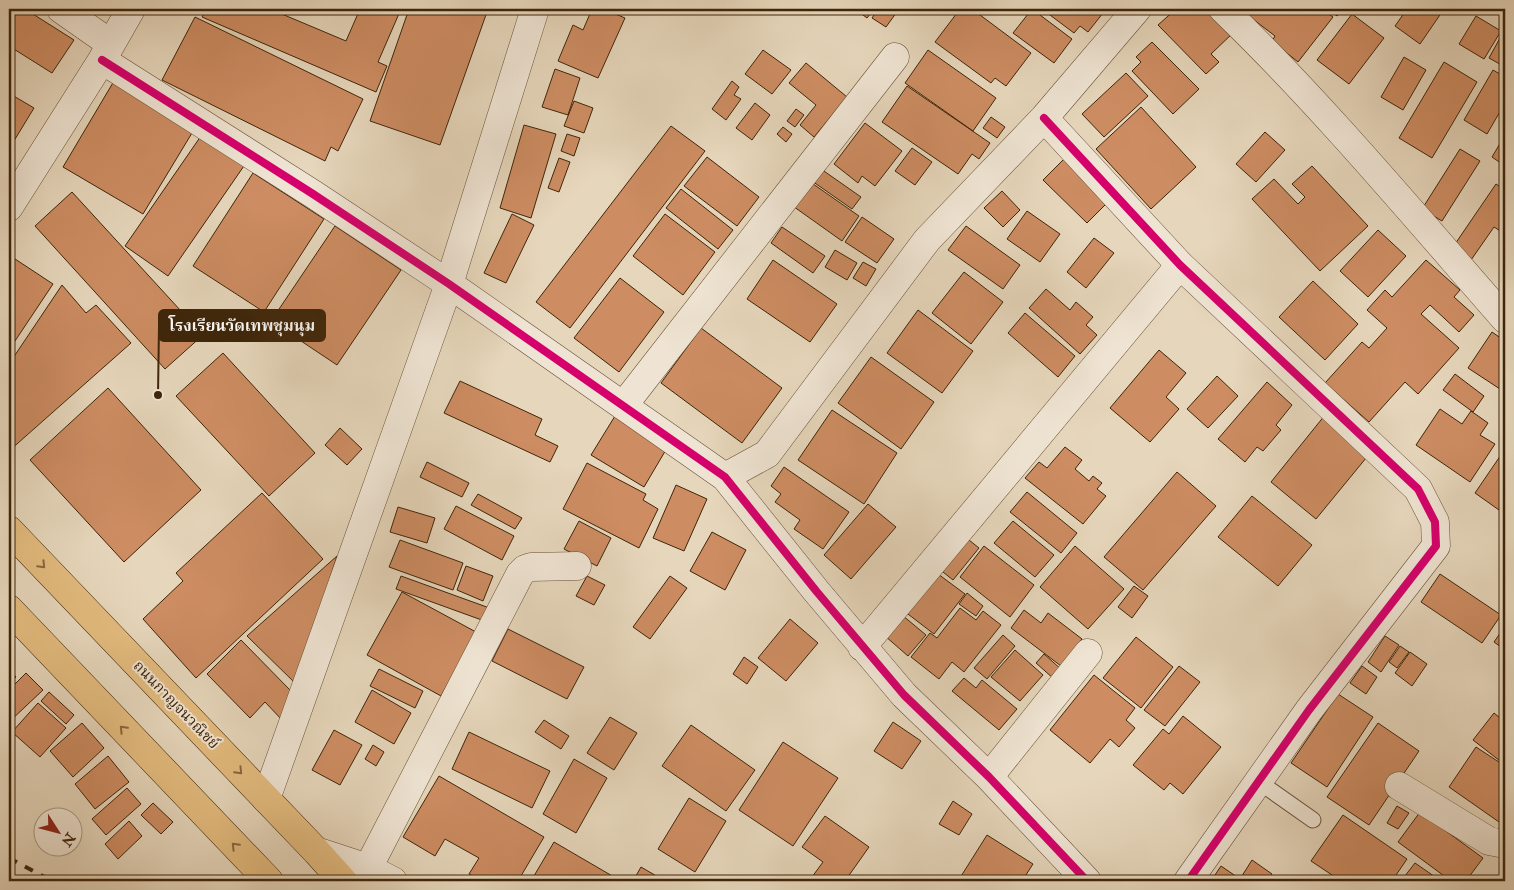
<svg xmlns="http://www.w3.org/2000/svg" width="1514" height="890" viewBox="0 0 1514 890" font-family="'IM FELL Double Pica','Noto Serif Thai',serif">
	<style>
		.building { fill: #cd8c62; stroke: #3e2509 }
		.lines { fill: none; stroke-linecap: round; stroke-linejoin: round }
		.service-casing { stroke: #685136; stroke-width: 17 }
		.minor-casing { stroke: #685136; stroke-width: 29 }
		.tertiary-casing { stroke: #685136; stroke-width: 29 }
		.trunk-casing { stroke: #3e2509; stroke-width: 29 }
		.service { stroke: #efe4d3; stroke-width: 15 }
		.minor { stroke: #efe4d3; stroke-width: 28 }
		.tertiary { stroke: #efe4d3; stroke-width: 28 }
		.trunk { stroke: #e3bb7e; stroke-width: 28 }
		.rail { stroke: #3e2509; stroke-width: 4; stroke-dasharray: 9 9; stroke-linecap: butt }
		.cycleway-casing { stroke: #efe4d3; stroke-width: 11 }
		.cycleway { stroke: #d6006c; stroke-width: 8 }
		.oneway { stroke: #88683e }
		.labels { text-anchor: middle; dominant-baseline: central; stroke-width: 4; stroke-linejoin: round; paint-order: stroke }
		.street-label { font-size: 15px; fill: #3e2509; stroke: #efe4d3 }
		.leader { fill: none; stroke: #3e2509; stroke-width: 2 }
		.callout-dot { fill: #3e2509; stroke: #efe4d3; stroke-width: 2 }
		.callout { fill: #3e2509; stroke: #3e2509; stroke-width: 2 }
		.callout-label { font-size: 16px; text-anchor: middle; font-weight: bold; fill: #fff }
	</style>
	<rect width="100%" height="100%" fill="#e6d6bb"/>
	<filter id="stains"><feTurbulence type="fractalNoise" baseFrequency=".004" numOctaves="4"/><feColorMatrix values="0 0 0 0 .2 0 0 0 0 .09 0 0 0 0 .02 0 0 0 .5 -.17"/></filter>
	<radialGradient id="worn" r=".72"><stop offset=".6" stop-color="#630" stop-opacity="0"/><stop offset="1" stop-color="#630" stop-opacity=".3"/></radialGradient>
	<path class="building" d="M11 9H25L74 40 52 73 9 46V12Z
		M206 9H270L346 41 360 9H401L378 62 387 66 376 92 202 17Z
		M409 9H488L440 145 370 121Z
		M592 9H604L625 18 598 78 558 61 573 25 583 30Z
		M855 9H874L867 18Z
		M878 9H899L886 27 872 18Z
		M960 9H972L1031 53 1006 86 995 78 991 83 935 42Z
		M1032 9 1072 39 1054 63 1013 33Z
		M1042 9H1098L1103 13 1088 32 1080 26 1074 33Z
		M1176 9H1214L1235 31 1211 54 1219 62 1206 74 1158 25Z
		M1242 9H1322L1333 17 1298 62 1272 41 1275 36 1241 10Z
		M1328 9H1343L1337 16Z
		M1407 9H1444L1420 44 1395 26Z
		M1352 14 1384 38 1349 84 1317 60Z
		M1476 16 1501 31 1484 59 1459 44Z
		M195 17 363 99 338 151 331 147 325 161 162 80Z
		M1500 38 1505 41V67L1489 58Z
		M1152 42 1199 89 1173 114 1132 71 1141 62 1136 57Z
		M763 50 791 70 772 94 745 74Z
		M928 50 996 98 973 131 905 83Z
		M1404 57 1426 70 1403 110 1381 97Z
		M1444 62 1477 82 1432 158 1399 138Z
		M806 63 847 97 814 137 800 125 816 105 789 83Z
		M555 69 580 78 568 115 542 107Z
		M1493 70 1505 77V103L1487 134 1464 120Z
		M1126 73 1148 96 1104 137 1082 114Z
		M114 81 195 128 143 214 63 167Z
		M732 81 739 87 734 95 741 99 726 120 712 109Z
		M907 86 990 143 979 159 972 154 958 174 882 122Z
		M12 95 34 108 9 149V100Z
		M574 101 593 108 584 133 564 126Z
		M755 103 770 115 752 140 736 128Z
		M1141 107 1196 167 1151 209 1096 149Z
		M796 109 804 115 795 127 787 121Z
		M991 117 1005 127 997 138 983 128Z
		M865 123 902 151 875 186 862 176 858 183 834 164Z
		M524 125 556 134 531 218 500 208Z
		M671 126 705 151 570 328 536 302Z
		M783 127 792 134 786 142 777 134Z
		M1265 132 1285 150 1256 182 1236 164Z
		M203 133 246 163 168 276 125 246Z
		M567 134 580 138 574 156 561 151Z
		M1505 135V166L1492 157Z
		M912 148 932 162 915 185 895 171Z
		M1460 149 1480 161 1442 221 1422 209Z
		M1068 155 1112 198 1087 223 1043 180Z
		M707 157 759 197 737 226 684 186Z
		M559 158 570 162 559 192 548 188Z
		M1312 166 1368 226 1320 271 1252 199 1274 179 1298 204 1305 197 1292 184Z
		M821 169 861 197 852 209 812 181Z
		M253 173 324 219 264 312 193 266Z
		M806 179 859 216 842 241 790 204Z
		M1496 184 1505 190V234L1494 227 1471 260 1453 247Z
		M681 189 733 230 718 249 666 208Z
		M1002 191 1020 210 1003 227 984 208Z
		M72 192 203 335 165 369 35 226Z
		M1027 211 1060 234 1040 262 1007 239Z
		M512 214 534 225 506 283 484 273Z
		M665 214 715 252 683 295 633 256Z
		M862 217 894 239 877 263 845 242Z
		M335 226 401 270 337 365 271 321Z
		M966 226 1020 265 1003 289 948 250Z
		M782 227 825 256 813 273 771 243Z
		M1378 230 1406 256 1368 297 1340 271Z
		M1094 238 1114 253 1086 288 1067 272Z
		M835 250 857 263 847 280 825 267Z
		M9 255 53 284 9 350Z
		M773 260 837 304 810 342 747 299Z
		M1426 260 1460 290 1454 297 1474 315 1459 332 1430 305 1421 314 1459 348 1418 394 1405 382 1369 422 1325 383 1362 342 1369 348 1387 328 1367 310 1385 290 1392 297Z
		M863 262 876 269 866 286 853 278Z
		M964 272 1003 302 971 344 932 313Z
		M620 278 664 312 619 372 574 338Z
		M1313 281 1358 324 1325 360 1279 317Z
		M62 285 86 313 96 305 131 343 9 451V364Z
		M1046 289 1070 310 1076 302 1093 317 1086 325 1097 335 1080 354 1029 308Z
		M918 310 973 351 942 393 887 353Z
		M1025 313 1075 356 1058 377 1008 333Z
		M701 328 782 388 742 443 661 383Z
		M1492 332 1505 341V382L1500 389 1468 368Z
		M1159 350 1186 373 1166 397 1179 409 1150 442 1110 408Z
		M223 353 315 453 269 496 176 396Z
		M871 357 934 402 901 449 838 403Z
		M1455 374 1484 396 1473 412 1443 390Z
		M1217 376 1238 396 1208 428 1187 409Z
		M460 381 542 419 535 435 558 446 550 462 444 413Z
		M1267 382 1292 405 1276 425 1281 430 1263 451 1257 447 1245 462 1218 439Z
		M108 388 201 490 124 562 30 460Z
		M1440 409 1462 424 1471 411 1488 423 1480 435 1495 444 1470 482 1416 445Z
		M832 410 897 453 864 504 798 460Z
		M1325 415 1371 452 1316 519 1271 482Z
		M615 416 667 448 644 487 591 455Z
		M340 428 362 449 347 465 325 445Z
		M1065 447 1082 460 1075 469 1089 481 1093 476 1102 483 1097 489 1106 496 1083 524 1025 478 1039 462 1047 468Z
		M1505 449V500L1499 510 1475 493Z
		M427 462 469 483 462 497 420 477Z
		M587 463 646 494 643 500 658 509 639 548 563 509Z
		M784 467 849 512 823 549 794 529 800 520 775 502 781 494 771 486Z
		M1177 472 1216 506 1143 590 1104 557Z
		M676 485 707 499 684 551 653 538Z
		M1027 492 1077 533 1061 553 1010 512Z
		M262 493 323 559 196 678 143 619 183 581 176 573Z
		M478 494 522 518 515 529 471 505Z
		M1252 496 1312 545 1278 586 1218 537Z
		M868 504 896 527 851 579 824 555Z
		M456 506 514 536 502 560 444 529Z
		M398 507 435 518 427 543 390 532Z
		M579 521 611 538 597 566 564 549Z
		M1013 521 1054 555 1035 577 994 543Z
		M712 532 746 550 725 590 690 571Z
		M964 536 979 548 953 580 938 568Z
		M400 540 463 563 453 590 389 567Z
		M984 546 1034 585 1010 617 960 577Z
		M1075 546 1124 589 1088 629 1040 587Z
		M337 556 296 684 247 636Z
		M466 566 493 576 483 601 457 590Z
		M934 571 965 594 934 634 904 611Z
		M1440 574 1501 615 1482 643 1421 602Z
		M401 576 495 610 490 623 396 589Z
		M587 576 605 585 594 605 576 596Z
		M670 576 687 588 650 639 633 627Z
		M1134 586 1148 596 1132 618 1118 607Z
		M402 592 476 632 441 696 367 655Z
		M967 593 983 606 976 616 959 604Z
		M960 608 976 620 983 611 1001 625 964 672 952 662 939 679 911 657 930 633 937 638Z
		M1024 610 1041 623 1048 613 1082 639 1061 666 1011 628Z
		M902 615 926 635 908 656 885 636Z
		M790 619 818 643 786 681 758 658Z
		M1505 626V650L1494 642Z
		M508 629 584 667 567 699 492 661Z
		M1003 635 1015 646 987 679 974 668Z
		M1385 636 1399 645 1381 672 1368 662Z
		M1136 637 1173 667 1141 708 1103 678Z
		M241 640 290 690 283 721 265 702 250 718 207 674Z
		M1400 646 1409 652 1397 668 1389 662Z
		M1015 650 1043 675 1020 701 991 677Z
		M1410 652 1427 664 1412 686 1395 673Z
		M1044 654 1062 670 1054 679 1036 663Z
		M744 657 758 667 747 684 733 674Z
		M1179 666 1200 682 1165 726 1144 710Z
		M1362 666 1377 677 1366 694 1350 683Z
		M9 669 16 677 9 684Z
		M379 669 423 691 415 708 370 686Z
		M26 673 43 690 9 722V690Z
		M1094 675 1135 708 1126 720 1135 728 1119 747 1110 739 1090 763 1050 730Z
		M964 678 976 688 982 680 1017 709 999 730 952 691Z
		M372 690 411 713 394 744 355 722Z
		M49 692 74 715 66 724 41 701Z
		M1338 694 1373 717 1327 787 1291 763Z
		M38 703 66 728 40 757 12 732Z
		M1494 713 1505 722V754L1500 761 1473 740Z
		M1183 716 1221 747 1183 794 1170 783 1164 790 1133 765 1163 729 1169 734Z
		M610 717 637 733 614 770 587 753Z
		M544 720 569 736 561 749 535 732Z
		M893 722 921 741 902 769 874 751Z
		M82 723 104 748 73 777 50 751Z
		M1378 723 1419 751 1369 825 1327 797Z
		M691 725 755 770 726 811 662 766Z
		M334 730 362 745 340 785 312 770Z
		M469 732 550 771 532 808 452 769Z
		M783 742 838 778 793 846 739 810Z
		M373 745 384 752 376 766 365 759Z
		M1476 747 1505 766V812L1499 822 1449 787Z
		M108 756 129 782 95 809 75 784Z
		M574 759 607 778 576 833 543 814Z
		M439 776 544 837 518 881H482L469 874 479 858 445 839 435 856 403 837Z
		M127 788 141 804 106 835 92 819Z
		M689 798 726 821 695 872 658 849Z
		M953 801 972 814 959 835 939 824Z
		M153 803 173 822 161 834 141 815Z
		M1397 806 1409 813 1398 829 1387 823Z
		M1420 812 1483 858 1466 881H1451L1398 842Z
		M1343 815 1407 859 1392 881H1341L1311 861Z
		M825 816 869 847 845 881H809L823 862 802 847Z
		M129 821 142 836 118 859 105 844Z
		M987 835 1033 864 1022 881H958Z
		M554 842 614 877 611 881H531Z
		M1252 860 1272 874 1268 881H1211L1221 866 1240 879Z
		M1415 863 1441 881H1401Z
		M641 867 665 881H633Z"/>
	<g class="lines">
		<g class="service-casing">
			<path id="service" d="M1259 782 1313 820"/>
		</g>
		<g class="minor-casing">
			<path id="minor" d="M61 9 111 44
				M1223 9C1323 106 1413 214 1505 319
				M102 60 313 194 449 284 725 477 817 592 904 695 989 777 1087 881
				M1044 118 1180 265 1418 489 1435 522 1436 546 1309 710 1188 881
				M9 207 102 60 131 9
				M623 406 895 57
				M725 477 767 454 927 240 1044 118 1137 9
				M862 647 1180 265
				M989 777 1088 653
				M1399 786 1489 841 1505 844
				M266 799 449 284 535 9
				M368 868 520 574 525 569 531 567 577 566"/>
		</g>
		<g class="tertiary-casing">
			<path id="tertiary" d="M316 851 368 868 393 881"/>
		</g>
		<g class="trunk-casing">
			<path id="trunk" d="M9 530 316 851 343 881
				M9 609 269 881"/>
		</g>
		<use href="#service" class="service"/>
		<use href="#minor" class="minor"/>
		<use href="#tertiary" class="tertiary"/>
		<use href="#trunk" class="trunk"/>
		<path class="rail" d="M9 858 52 881"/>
		<g class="cycleway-casing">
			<path id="cycleway" d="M102 60 313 194 449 284 725 477 817 592 904 695 989 777 1087 881
				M1044 118 1180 265 1418 489 1435 522 1436 546 1309 710 1188 881"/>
		</g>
		<use href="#cycleway" class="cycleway"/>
	</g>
	<defs><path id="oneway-chevron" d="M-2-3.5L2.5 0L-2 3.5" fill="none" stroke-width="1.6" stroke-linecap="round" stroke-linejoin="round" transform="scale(1.25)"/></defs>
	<g class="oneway">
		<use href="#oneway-chevron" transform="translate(42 565) rotate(46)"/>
		<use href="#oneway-chevron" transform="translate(123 729) rotate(-134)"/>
		<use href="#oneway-chevron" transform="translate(239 771) rotate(46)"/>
		<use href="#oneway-chevron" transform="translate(235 846) rotate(-134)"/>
	</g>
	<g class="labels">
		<g class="street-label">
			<text transform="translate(176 705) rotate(46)">ถนนกาญจนวณิชย์</text>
		</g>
	</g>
	<path class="leader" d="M158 395L159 325"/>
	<circle class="callout-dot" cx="158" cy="395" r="5"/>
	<rect class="callout" x="159" y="310" width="166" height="31" rx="5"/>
	<g class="callout-label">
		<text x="242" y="331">โรงเรียนวัดเทพชุมนุม</text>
	</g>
	<rect width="1514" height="890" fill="none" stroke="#e6d6bb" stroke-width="30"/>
	<rect x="10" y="10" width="1494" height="870" fill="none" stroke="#3e2509" stroke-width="2.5"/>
	<rect x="15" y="15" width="1484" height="860" fill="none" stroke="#3e2509"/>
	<g transform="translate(58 832) rotate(126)"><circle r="24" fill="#efe4d3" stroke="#a89882"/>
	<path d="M0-4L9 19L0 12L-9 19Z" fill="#8f2418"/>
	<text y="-8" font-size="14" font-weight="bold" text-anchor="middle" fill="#3e2509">N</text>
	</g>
	<rect width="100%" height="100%" filter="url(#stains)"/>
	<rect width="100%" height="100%" fill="url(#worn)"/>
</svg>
